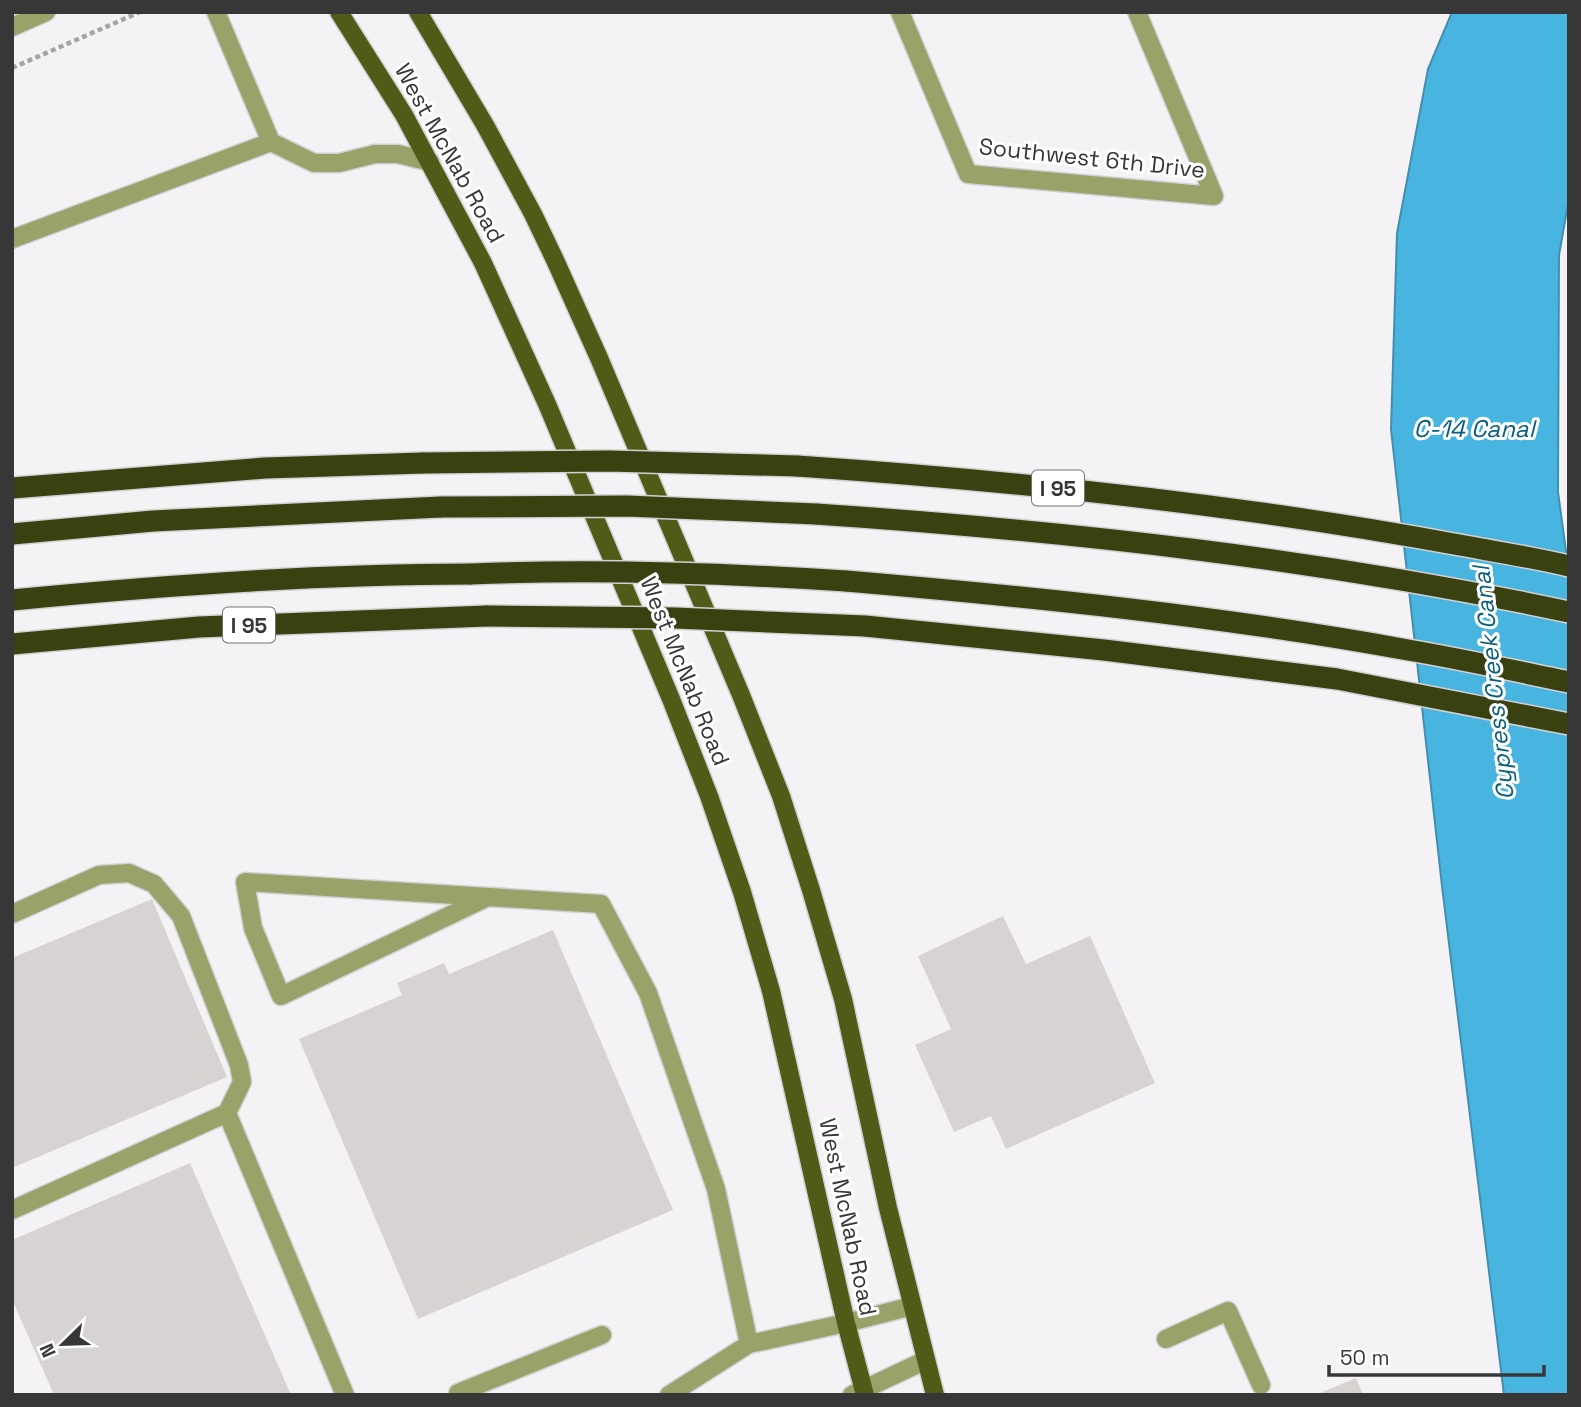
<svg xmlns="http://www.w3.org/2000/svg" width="1581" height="1407" viewBox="0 0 1581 1407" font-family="'Space Grotesk',sans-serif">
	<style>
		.water { fill: #48b4e0; stroke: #438eae; stroke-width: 2 }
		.building { fill: #d8d3d3 }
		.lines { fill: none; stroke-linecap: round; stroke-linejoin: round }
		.minor-casing { stroke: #d3d0d3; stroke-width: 21 }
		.major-casing { stroke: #d3d0d3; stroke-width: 21 }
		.highway-casing { stroke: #d3d0d3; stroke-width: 24 }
		.path { stroke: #a5a3a5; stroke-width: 4.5; stroke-dasharray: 5 3.5; stroke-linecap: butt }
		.minor { stroke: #98a269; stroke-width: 18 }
		.major { stroke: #515b18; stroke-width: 18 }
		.highway { stroke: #3a4110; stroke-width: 21 }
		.highway-bridge-casing { stroke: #d3d0d3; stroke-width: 24; stroke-linecap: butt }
		.highway-bridge { stroke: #3a4110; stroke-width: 21 }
		.labels { text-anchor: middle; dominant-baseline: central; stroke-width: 6; stroke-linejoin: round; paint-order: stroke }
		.shield { fill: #fff; stroke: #747374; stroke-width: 2 }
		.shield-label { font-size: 21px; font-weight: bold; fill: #383738 }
		.street-label { font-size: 23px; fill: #383738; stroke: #fff }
		.water-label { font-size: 24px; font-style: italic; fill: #08607e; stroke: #fff }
	</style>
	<rect width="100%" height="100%" fill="#f5f2f5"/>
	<path class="water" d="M1452 12H1569V199L1559 255 1558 492 1569 573V1395H1504L1442 886 1391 429 1397 233 1428 69Z"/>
	<path class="building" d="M152 899 227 1077 12 1168V958Z
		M1003 916 1026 964 1090 936 1155 1083 1006 1149 991 1116 954 1132 915 1045 951 1029 918 956Z
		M553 930 673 1210 418 1319 299 1039 402 995 397 983 444 963 449 974Z
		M190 1163 291 1395H54L12 1299V1240Z
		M1356 1378 1363 1395H1315Z"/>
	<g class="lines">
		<g class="minor-casing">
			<path id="minor" d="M900 12 968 174 1214 196 1137 12
				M12 27 46 12
				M271 142 314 163H339L375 154H398L430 162
				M12 239 271 142 216 12
				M488 897 281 996 253 928 245 882 601 904 648 993 716 1189 749 1344
				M12 914 99 875 129 873 154 884 181 916 239 1065 242 1082 227 1113
				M12 1210 227 1113 345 1395
				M1166 1339 1228 1311 1261 1385
				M459 1395 458 1393 602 1335
				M669 1395 749 1344 846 1323 912 1306
				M852 1395 926 1360"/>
		</g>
		<g class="major-casing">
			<path id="major" d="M339 12 404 115 483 263 547 404 671 699 709 796 742 892 771 991 846 1323 865 1395
				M418 12 485 125 533 214 555 260 599 358 741 695 781 796 811 890 843 999 888 1208 935 1395"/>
		</g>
		<g class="highway-casing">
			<path id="highway" d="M797 466C1017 481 1237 504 1454 544 1492 551 1531 557 1569 566
				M12 488 265 468 423 463
				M816 514C1069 531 1321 559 1569 612
				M12 534 153 521 441 507
				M846 581C1034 597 1222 616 1408 650 1462 659 1515 671 1569 682
				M12 600C165 585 318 574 471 574
				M865 626 1104 650 1337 679 1569 724
				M12 644 199 627 487 616"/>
		</g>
		<path class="path" d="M12 68 140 12"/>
		<use href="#minor" class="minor"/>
		<use href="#major" class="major"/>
		<use href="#highway" class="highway"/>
		<g class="highway-bridge-casing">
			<path id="highway-bridge" d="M423 463 609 461 797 466
				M441 507 627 506 816 514
				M471 574C596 569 721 573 846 581
				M487 616 675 618 865 626"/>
		</g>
		<use href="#highway-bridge" class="highway-bridge"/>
	</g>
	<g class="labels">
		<g class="shield">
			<rect x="1032" y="470.5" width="52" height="35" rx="5"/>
			<rect x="223" y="607.5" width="52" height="35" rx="5"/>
		</g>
		<g class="shield-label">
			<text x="1058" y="488">I 95</text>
			<text x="249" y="625">I 95</text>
		</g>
		<g class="street-label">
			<text transform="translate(450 153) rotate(61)">West McNab Road</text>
			<text transform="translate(1092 158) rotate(6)">Southwest 6th Drive</text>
			<text transform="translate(685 671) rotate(68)">West McNab Road</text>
			<text transform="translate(848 1217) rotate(78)">West McNab Road</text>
		</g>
		<g class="water-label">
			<text x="1474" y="428">C-14 Canal</text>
			<text transform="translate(1493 683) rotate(-96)">Cypress Creek Canal</text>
		</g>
	</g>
	<rect width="1581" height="1407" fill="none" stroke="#383738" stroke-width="28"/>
	<g transform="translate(63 1344) rotate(247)" stroke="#ffffff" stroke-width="5" paint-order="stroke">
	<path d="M0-5L12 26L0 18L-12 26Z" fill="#383738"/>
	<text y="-10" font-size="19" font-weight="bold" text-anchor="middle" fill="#383738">N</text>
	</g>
	<path d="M1329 1365v10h215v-10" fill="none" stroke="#383738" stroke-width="3.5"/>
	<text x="1340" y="1365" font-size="21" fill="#383738" stroke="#ffffff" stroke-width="5" paint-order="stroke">50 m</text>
</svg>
